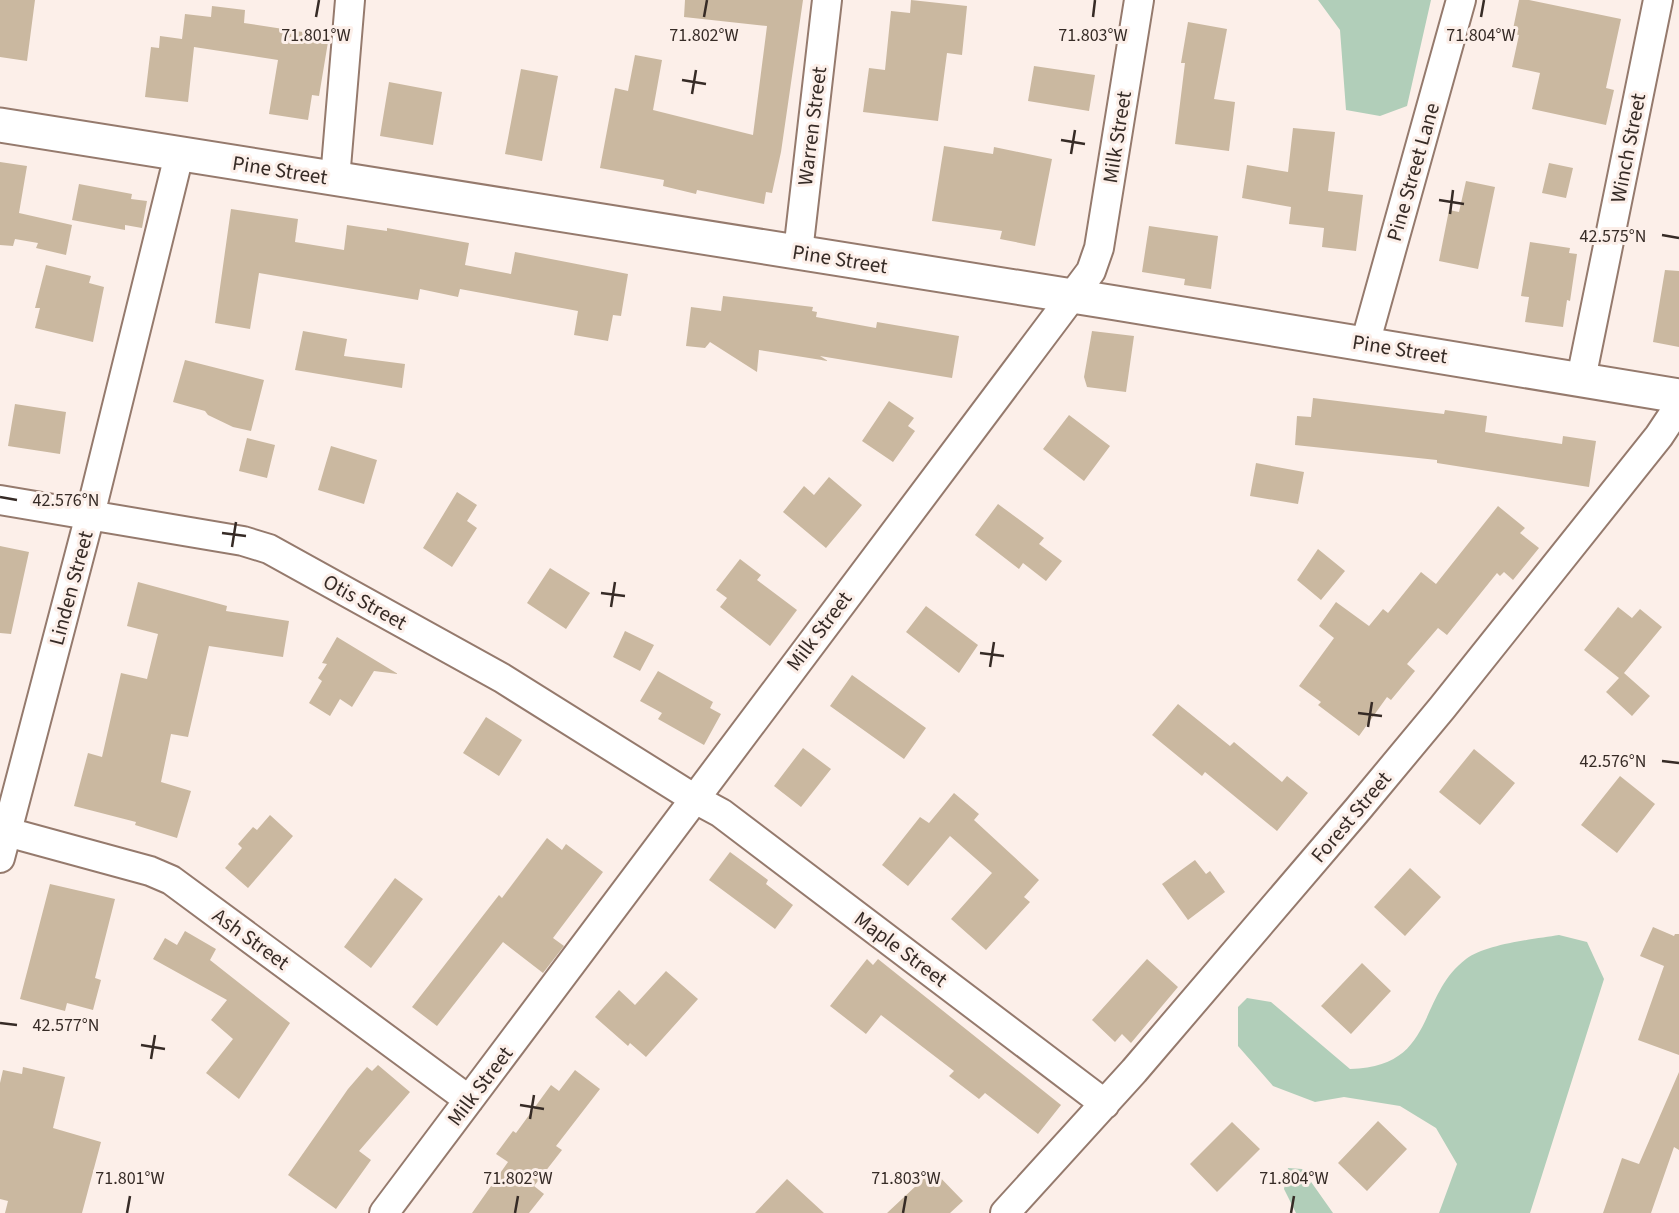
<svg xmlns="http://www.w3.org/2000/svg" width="1679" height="1213" viewBox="0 0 1679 1213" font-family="'Source Sans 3',sans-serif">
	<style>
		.green { fill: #b1ceb9 }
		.building { fill: #cab8a0 }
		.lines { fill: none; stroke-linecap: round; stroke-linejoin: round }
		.minor-casing { stroke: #957a6d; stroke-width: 32 }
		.tertiary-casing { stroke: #957a6d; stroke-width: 37 }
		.minor { stroke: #fff; stroke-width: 28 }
		.tertiary { stroke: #fff; stroke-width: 33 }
		.ticks { fill: none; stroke: #362b26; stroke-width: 2.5 }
		.labels { text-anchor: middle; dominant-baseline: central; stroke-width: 6; stroke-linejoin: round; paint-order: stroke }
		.street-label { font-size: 21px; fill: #362b26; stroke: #fcefe9 }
		.ticks-label { font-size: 18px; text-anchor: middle; fill: #362b26; stroke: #fcefe9; stroke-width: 6; stroke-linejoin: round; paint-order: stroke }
	</style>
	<rect width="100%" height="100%" fill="#fcefe9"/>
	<path class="green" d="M1318 0H1431L1407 106 1380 116 1346 110 1340 30Z
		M1559 935 1587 942 1604 979 1530 1213H1439L1457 1164 1436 1128 1400 1106 1344 1097 1315 1102 1273 1086 1238 1046V1007L1247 998 1271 1002 1350 1069C1437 1067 1416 997 1466 959 1486 944 1535 939 1559 935Z
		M1288 1168 1302 1169 1333 1213H1296L1284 1189Z"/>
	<path class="building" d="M0 0H35L27 61 0 57Z
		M685 0H803L781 152 772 193 766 192 764 204 697 190 696 194 663 186 664 180 600 168 615 88 628 91 635 55 662 60 653 110 753 135 767 26 684 17Z
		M911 0 967 6 962 55 947 53 938 121 863 112 869 68 885 70 891 11 910 13Z
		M1519 0H1529L1621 19 1606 88 1614 90 1606 125 1532 109 1540 73 1512 67 1519 35 1512 34Z
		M212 6 245 10 244 23 329 36 319 96 312 95 308 120 269 114 278 60 194 47 188 102 145 97 151 47 159 48 160 36 182 39 185 14 211 17Z
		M1188 22 1227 29 1214 99 1235 102 1229 151 1175 144 1185 63H1181Z
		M1034 66 1095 75 1089 111 1028 101Z
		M521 69 558 76 542 161 505 154Z
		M389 82 442 92 433 145 380 136Z
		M1293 128 1335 132 1328 191 1363 195 1356 251 1322 247 1324 228 1289 224 1291 207 1242 198 1247 165 1288 172Z
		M944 146 993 154 994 147 1052 159 1035 246 1000 239 1002 231 932 221Z
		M0 162 27 166 19 213 72 225 66 255 36 248 38 243 15 239 13 246 0 245Z
		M1549 163 1573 168 1566 198 1542 193Z
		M1466 181 1495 187 1478 269 1439 261 1449 210 1459 212Z
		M79 184 132 194 131 199 147 201 142 228 125 225V230L72 220Z
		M231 209 298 219 295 242 344 250 347 225 387 231V228L469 243 465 265 511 274 515 252 628 274 621 316 613 315 608 341 574 335 578 311 460 289 458 297 420 289 418 300 259 273 250 329 215 323Z
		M1149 226 1218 236 1211 289 1184 285 1185 279 1142 272Z
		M1530 242 1570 248 1569 253 1577 254 1570 301 1567 300 1563 327 1525 322 1529 297 1521 296Z
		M46 265 91 276 89 283 104 287 93 342 35 328 40 308H35Z
		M1665 270 1679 271V347L1653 342Z
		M723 296 813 307 812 311 817 312 816 317 876 328 877 322 959 336 952 378 820 356 828 361 759 350 757 372 710 342 705 348 686 346 691 307 721 311Z
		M303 331 347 339 344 356 405 364 402 388 295 370Z
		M1092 331 1134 336 1126 392 1087 387 1084 377Z
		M185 360 264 380 251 431 233 427 208 415 205 411 173 402Z
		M1313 398 1444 414 1445 410 1487 416 1485 432 1562 444 1563 436 1596 441 1589 487 1437 463V460L1295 445 1297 416 1311 417Z
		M889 401 914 418 908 426 915 431 893 462 862 441Z
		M15 404 66 412 60 454 8 446Z
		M1069 415 1110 446 1084 481 1043 449Z
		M247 438 275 445 267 478 239 471Z
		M331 446 377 460 364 504 318 490Z
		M1256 463 1304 472 1298 504 1250 496Z
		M829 477 862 505 826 548 783 512 804 486 814 495Z
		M457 492 477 505 467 521 477 528 452 567 423 548Z
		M998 504 1044 538 1039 544 1062 561 1046 581 1023 563 1019 569 975 535Z
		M1498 506 1525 528 1520 533 1539 548 1513 580 1504 572 1500 576 1497 573 1447 635 1438 628 1407 664 1415 671 1391 700 1387 697 1359 736 1318 705 1321 702 1299 686 1334 638 1319 626 1336 602 1369 626 1383 609 1388 613 1421 572 1436 584Z
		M0 546 29 552 11 634 0 633Z
		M1318 549 1345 571 1321 600 1297 580Z
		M740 559 761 575 757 580 797 610 770 646 720 607 727 598 716 590Z
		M550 568 590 593 566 629 527 603Z
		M138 582 227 606 226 611 289 621 283 657 209 646 188 737 171 734 161 782 191 791 177 838 135 825 136 822 74 806 88 753 102 757 121 673 147 679 158 634 127 626Z
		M926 606 978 645 959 673 906 632Z
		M1618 607 1632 618 1640 609 1662 627 1624 673 1650 696 1632 716 1606 692 1619 678 1584 650Z
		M625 631 654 645 640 671 613 657Z
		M337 637 398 674 374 671 352 707 340 699 330 716 309 703 322 681 318 678 327 664 322 663Z
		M658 671 713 702 710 708 721 714 704 745 658 719 662 713 640 701Z
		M852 675 926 728 904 759 830 706Z
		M1178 704 1230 746 1234 742 1282 782 1287 776 1308 793 1277 831 1205 772 1202 776 1152 735Z
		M486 717 522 740 499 776 463 753Z
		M803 748 831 769 801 807 774 786Z
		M1474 749 1515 783 1480 825 1439 792Z
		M1620 776 1655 804 1617 853 1581 825Z
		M954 793 979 814 974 820 1039 880 1024 897 1030 902 986 950 951 919 992 873 950 836 908 886 882 865 920 817 929 823Z
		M270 815 293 836 248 888 225 868 242 848 238 844 253 827 257 830Z
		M547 838 562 850 566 844 603 872 553 938 564 946 543 973 503 942 437 1026 412 1007 499 895 502 898Z
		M730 852 768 880 766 884 793 905 775 929 709 880Z
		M1195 860 1206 874 1210 871 1225 892 1188 920 1162 884Z
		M1410 868 1441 897 1405 936 1374 907Z
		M395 878 423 899 371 968 344 947Z
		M50 884 115 899 95 978 101 980 93 1010 67 1003 65 1011 20 999Z
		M1653 927 1674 936 1675 934H1679V1055L1638 1040 1664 966 1640 956Z
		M185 931 216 949 210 960 290 1023 239 1099 206 1073 233 1039 211 1020 227 1000 153 959 165 938 177 945Z
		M867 959 873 965 878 959 1061 1105 1038 1134 985 1093 979 1099 949 1076 954 1071 881 1015 866 1034 830 1006Z
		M1147 959 1178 987 1131 1043 1122 1034 1115 1042 1092 1020Z
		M1362 963 1391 991 1351 1034 1321 1006Z
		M666 971 698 999 646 1057 630 1043 628 1046 595 1017 619 990 635 1005Z
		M378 1065 410 1092 359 1151 371 1160 336 1209 288 1175 348 1089 367 1067 372 1071Z
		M23 1067 65 1077 53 1128 101 1142 82 1213H5L8 1201 0 1199V1083L3 1070 22 1074Z
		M575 1070 600 1089 556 1146 562 1150 534 1186 544 1194 529 1213H472L508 1162 496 1154 513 1131 516 1133 551 1085 559 1091Z
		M1679 1072V1150L1674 1147 1651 1213H1603L1622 1158 1639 1164Z
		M1378 1121 1407 1149 1367 1191 1338 1163Z
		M1232 1122 1260 1149 1217 1192 1190 1164Z
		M933 1170 963 1201 950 1213H887Z
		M787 1179 824 1213H755Z"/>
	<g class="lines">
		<g class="minor-casing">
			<path id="minor" d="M335 179 350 0
				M798 252 827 0
				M1365 344 1461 0
				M1581 379 1658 0
				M0 500 243 541 269 549 502 678 695 799 721 813 1105 1104
				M7 832 150 871 171 880 469 1100
				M0 858 90 515 179 155
				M384 1213 1091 271 1099 248 1139 0
				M1005 1213 1134 1071 1358 809 1442 708 1659 436 1679 406"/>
		</g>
		<g class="tertiary-casing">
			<path id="tertiary" d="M0 125 1116 303 1679 396"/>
		</g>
		<use href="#minor" class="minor"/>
		<use href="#tertiary" class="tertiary"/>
	</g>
	<path class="ticks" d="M316 17 319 0M704 17 707 0M1093 17 1095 0M1481 17 1484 0M682 80 706 84M692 94 696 70M1061 140 1085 144M1071 154 1075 130M1439 200 1464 204M1450 214 1453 190M1662 235 1679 238M0 497 17 500M222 533 246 536M232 547 236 522M601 593 625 596M611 607 615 582M980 653 1004 656M990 667 994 642M1358 713 1382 716M1368 727 1372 702M1662 761 1679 763M0 1023 17 1025M141 1045 165 1049M151 1059 155 1035M520 1105 544 1109M530 1119 534 1095M127 1213 130 1196M515 1213 518 1196M903 1213 906 1196M1291 1213 1294 1196"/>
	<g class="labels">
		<g class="street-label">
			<text transform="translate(812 126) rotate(-83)">Warren Street</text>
			<text transform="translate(1117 137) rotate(-81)">Milk Street</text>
			<text transform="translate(1628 148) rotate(-79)">Winch Street</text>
			<text transform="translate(280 170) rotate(9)">Pine Street</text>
			<text transform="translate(1413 172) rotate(-74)">Pine Street Lane</text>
			<text transform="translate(840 259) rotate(9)">Pine Street</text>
			<text transform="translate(1400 349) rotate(9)">Pine Street</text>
			<text transform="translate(71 588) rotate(-75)">Linden Street</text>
			<text transform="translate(365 602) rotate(29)">Otis Street</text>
			<text transform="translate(819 631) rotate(-53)">Milk Street</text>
			<text transform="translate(1351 817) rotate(-50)">Forest Street</text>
			<text transform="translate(251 939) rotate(36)">Ash Street</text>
			<text transform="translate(901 949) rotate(37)">Maple Street</text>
			<text transform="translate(480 1086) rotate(-53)">Milk Street</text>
		</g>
	</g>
	<g class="ticks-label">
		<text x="316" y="41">71.801°W</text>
		<text x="704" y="41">71.802°W</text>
		<text x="1093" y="41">71.803°W</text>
		<text x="1481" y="41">71.804°W</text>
		<text x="1613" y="242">42.575°N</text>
		<text x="66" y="506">42.576°N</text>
		<text x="1613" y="767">42.576°N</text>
		<text x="66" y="1031">42.577°N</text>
		<text x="130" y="1184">71.801°W</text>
		<text x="518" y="1184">71.802°W</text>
		<text x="906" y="1184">71.803°W</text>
		<text x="1294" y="1184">71.804°W</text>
	</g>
</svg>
